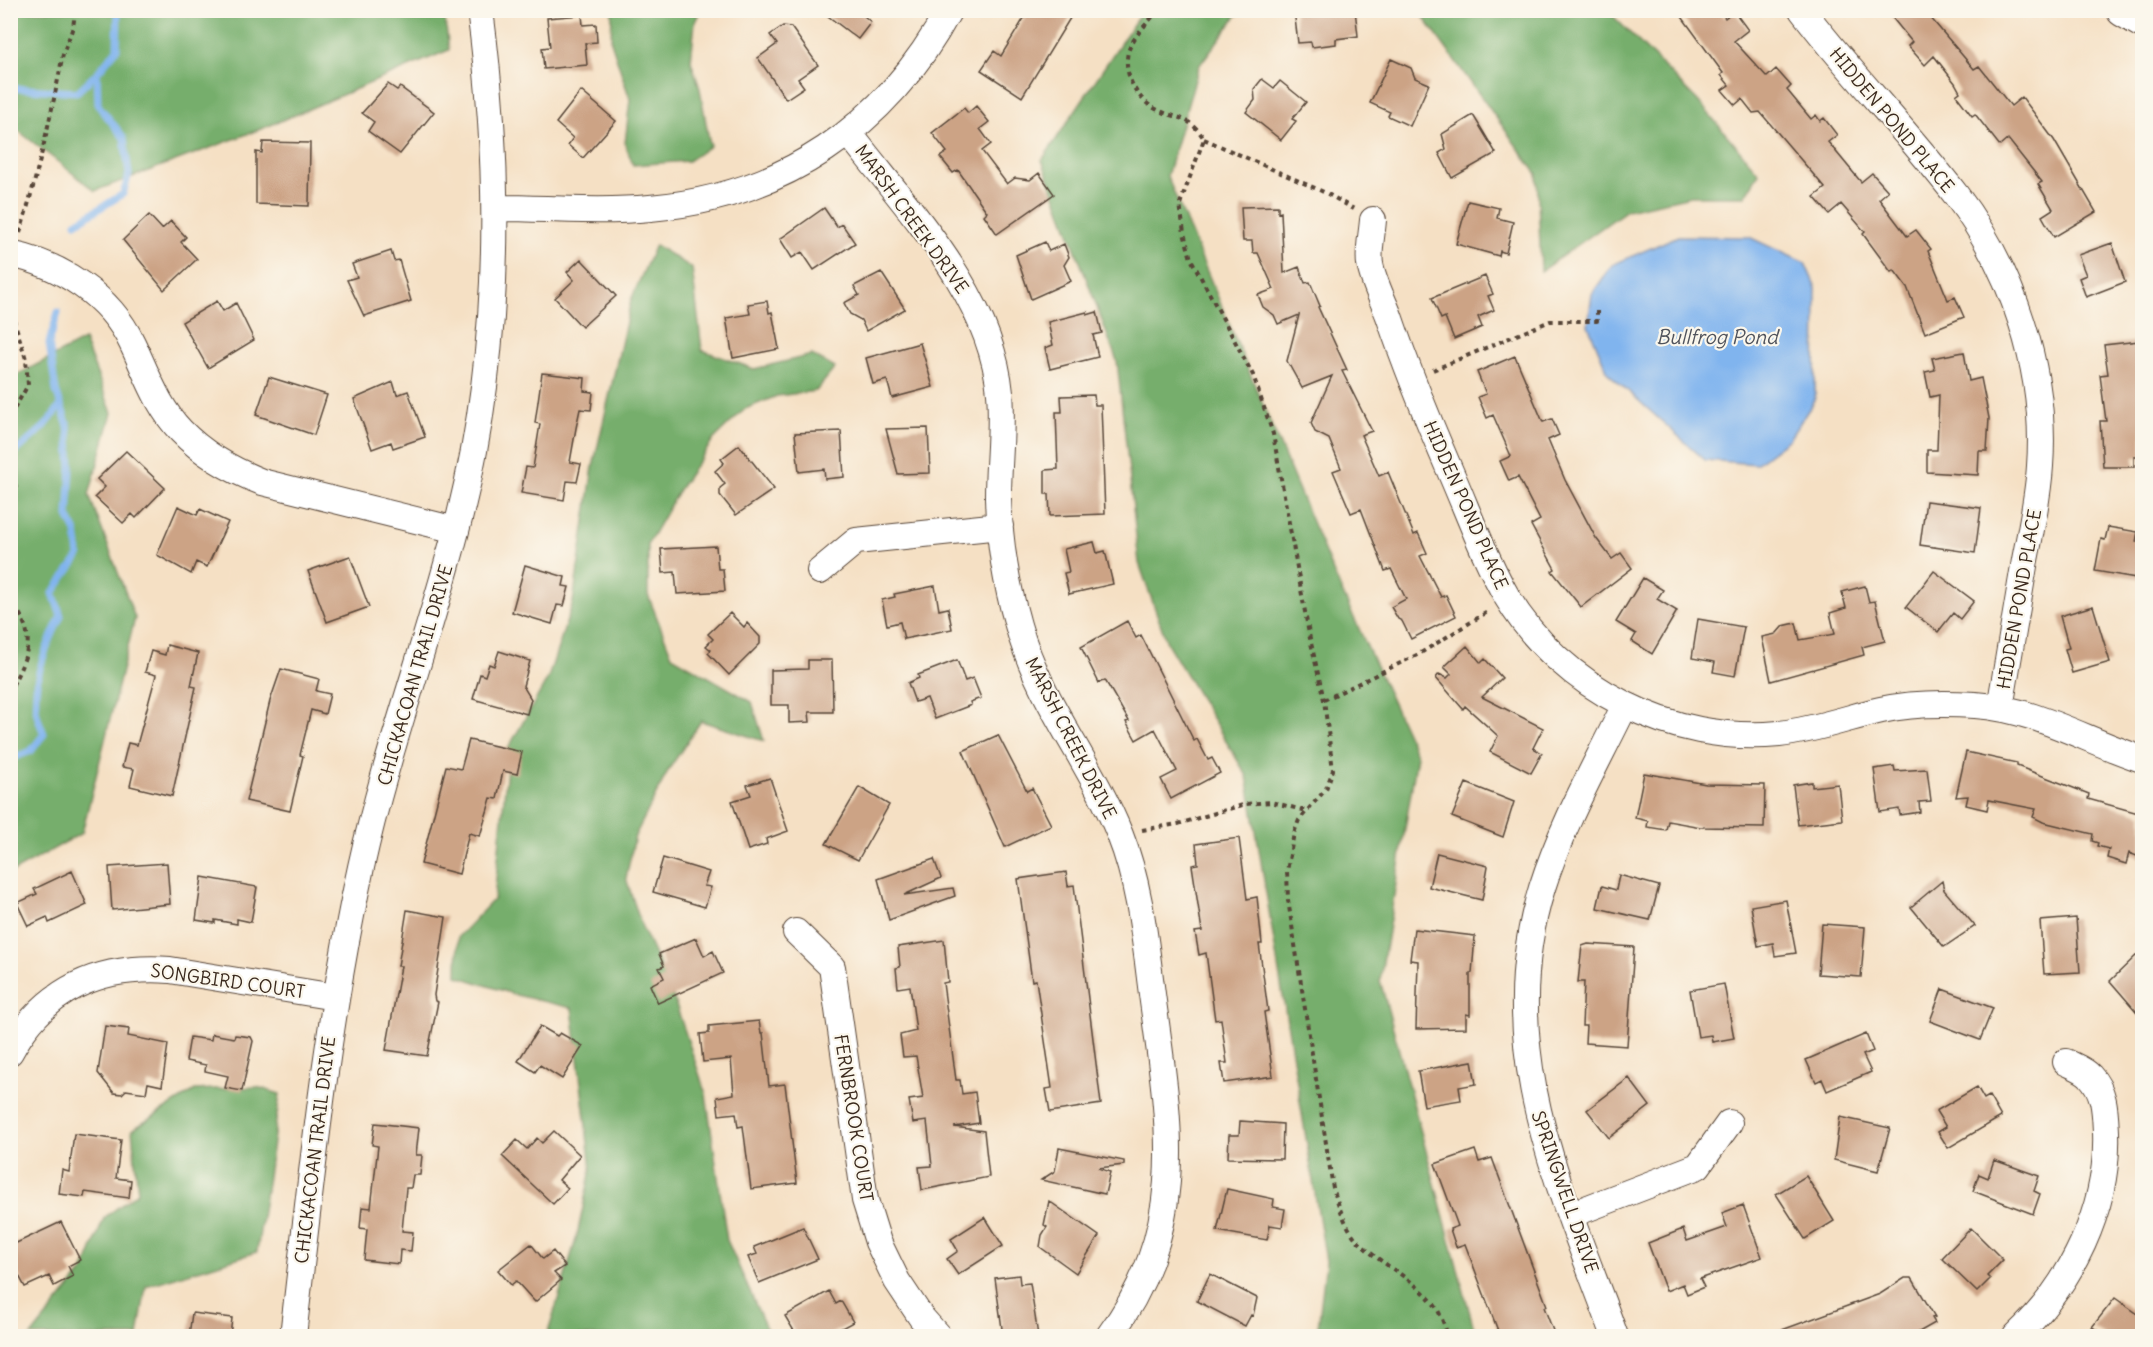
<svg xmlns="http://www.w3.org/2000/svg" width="2153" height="1347" viewBox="0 0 2153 1347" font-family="Delius,sans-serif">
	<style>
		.forest { fill: #76ae6c; stroke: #586c45; stroke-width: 1.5 }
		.water { fill: #80b4ee; stroke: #5e6f86; stroke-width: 1.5 }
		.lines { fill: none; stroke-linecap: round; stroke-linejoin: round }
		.stream { stroke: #80b4ee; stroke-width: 7 }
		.building { fill: #cca385 }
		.minor-casing { stroke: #574537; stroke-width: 28 }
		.major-casing { stroke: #574537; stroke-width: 35 }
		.path { stroke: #574537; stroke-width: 4; stroke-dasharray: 4.5 4.5; stroke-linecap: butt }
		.minor { stroke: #fff; stroke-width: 26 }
		.major { stroke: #fff; stroke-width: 33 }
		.labels { text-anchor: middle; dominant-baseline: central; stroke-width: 4.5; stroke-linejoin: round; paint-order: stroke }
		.street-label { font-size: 18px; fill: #3b2a1e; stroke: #fbf7ec }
		.water-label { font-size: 20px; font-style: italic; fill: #50535c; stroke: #fbf7ec }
	</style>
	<rect width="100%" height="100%" fill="#fbf7ec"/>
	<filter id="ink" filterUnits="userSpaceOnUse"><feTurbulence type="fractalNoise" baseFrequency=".0167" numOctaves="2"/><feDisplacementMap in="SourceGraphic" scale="12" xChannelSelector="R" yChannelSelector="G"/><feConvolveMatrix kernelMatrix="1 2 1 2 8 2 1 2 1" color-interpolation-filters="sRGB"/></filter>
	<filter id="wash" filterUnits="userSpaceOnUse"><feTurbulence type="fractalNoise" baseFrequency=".008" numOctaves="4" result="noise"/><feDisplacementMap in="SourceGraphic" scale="24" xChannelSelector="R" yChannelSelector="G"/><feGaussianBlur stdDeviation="1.35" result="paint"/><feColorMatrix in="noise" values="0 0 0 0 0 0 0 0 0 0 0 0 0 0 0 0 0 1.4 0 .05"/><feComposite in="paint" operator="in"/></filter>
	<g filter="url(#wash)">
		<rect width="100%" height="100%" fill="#f5e0c4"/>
		<path class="forest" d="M10 11H444L449 50 266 127 95 191 11 125Z
			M612 11H700L695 22 691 61 700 89 710 146 688 161 633 165 625 144 630 99 611 42Z
			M1142 11H1240L1199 66 1167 176 1334 574 1417 756 1380 980 1476 1336H1317L1326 1261 1247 776 1167 643 1139 563 1117 361 1042 160Z
			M1419 11H1608L1698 101 1759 173 1745 196H1691L1627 210 1541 271 1537 174Z
			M655 245 692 268 702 350 754 369 812 355 835 368 816 391 777 396 745 409 714 439 680 488 648 544V595L672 656 752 702 764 741 701 721 669 769 635 836 626 878 642 927 671 990 706 1094 727 1240 766 1328 773 1336H547L577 1236 591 1169 572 1008 516 995 457 976 458 937 494 899 509 747 548 678 573 602 593 467 631 300Z
			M84 340 112 413 89 495 135 618 82 833 11 873V378Z
			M257 1087 280 1094 257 1252 146 1286 138 1336H31L84 1270 104 1218 138 1192 132 1130 195 1090Z"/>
		<path class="water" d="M1678 236 1749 237 1805 263 1816 288 1815 400 1789 439 1756 464 1705 460 1608 373 1588 325 1592 294 1612 265Z"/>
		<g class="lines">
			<path class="stream" d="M10 88 77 92 97 73
				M76 223 123 194 129 174 124 138 98 105 97 73 117 49 118 10
				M10 457 45 426 61 405
				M10 759 31 751 44 734C41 726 36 716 36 707 33 676 48 643 61 616L53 593 79 556 76 532 68 516 71 467 68 426 56 391 49 343 58 312"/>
		</g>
		<g id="blocks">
			<path class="building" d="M820 10H857L871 22 858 39Z
				M1029 10H1075L1022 97 981 70 994 51 1001 56Z
				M1294 10H1355L1358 36 1336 39V44L1312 47 1311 42 1298 43Z
				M1677 10H1719L1725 18 1734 11 1748 30 1734 41 1767 77 1776 69 1791 86 1787 90 1811 119 1816 115 1820 121 1824 118 1837 135 1828 142 1861 182 1872 173 1888 191 1879 199 1907 236 1916 230 1931 249 1928 251 1948 300 1955 297 1964 317 1925 333 1907 287 1894 270 1891 272 1863 234 1865 232 1841 204 1829 214 1814 197 1825 188 1760 112 1753 113 1742 99 1735 105 1722 90 1729 85 1721 75 1723 73Z
				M1886 10H1924L1974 69 1979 66 2011 106 2022 97 2054 140 2096 212 2054 237 2042 216 2053 209 2038 184 2042 182 2008 139 2000 146 1975 114 1972 116 1956 95 1960 92 1955 83 1934 56 1925 65 1908 46 1912 42Z
				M582 15 583 25 596 24 597 42 585 43 587 65 544 69 542 48 550 47 547 18Z
				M783 26 791 27 818 65 798 79 804 87 786 99 758 58 777 44 770 35Z
				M1391 59 1411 68 1415 78 1429 84 1410 126 1388 116 1390 112 1370 103Z
				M1262 79 1274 88 1280 81 1306 102 1292 119 1296 121 1281 140 1246 112 1255 100 1254 89Z
				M388 84 397 90 400 87 434 112 400 154 368 131 374 122 362 113Z
				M581 91 616 121 583 158 568 145 573 138 556 123Z
				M976 106 989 122 980 129 991 144 982 151 1007 184 1015 178 1030 180 1039 173 1054 194 997 234 984 215 987 212 958 170 953 173 940 157 947 152 932 133 964 108 968 113Z
				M1473 115 1496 153 1452 178 1439 153 1446 149 1442 134Z
				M263 142 310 143 309 206 256 204V152L262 153Z
				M1468 201 1499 208 1497 218 1513 222 1506 253 1500 251 1499 256 1456 244Z
				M1278 206V213L1281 212 1284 273 1299 267 1305 283 1310 282 1320 306 1318 307 1347 370 1342 371 1372 431 1361 435 1379 476 1388 472 1414 535 1418 533 1427 553 1420 556 1441 597 1446 595 1456 616 1411 639 1402 621 1398 619 1391 607 1406 599 1391 569 1385 571 1361 509 1351 513 1333 471 1341 468 1329 439 1315 432 1311 423 1332 376 1302 388 1287 361 1299 315 1278 324 1274 315 1263 307 1258 295 1274 289 1258 253H1253L1252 241H1243L1241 207Z
				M824 208 837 227 842 224 855 243 814 270 802 252 792 258 780 239Z
				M149 215 162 229 171 221 186 237 181 242 197 259 164 290 123 240Z
				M1045 242 1049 251 1064 244 1069 257 1064 265 1071 281 1031 299 1016 255Z
				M2112 243 2125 282 2086 297 2079 278 2086 275 2078 255Z
				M391 251 394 261 399 260 411 301 364 316 347 280 357 277 352 264Z
				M581 259 616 296 582 327 555 298 574 280 567 272Z
				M881 272 905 309 866 331 861 320 850 314 844 303 859 295 854 286Z
				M1485 276 1493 294 1488 296 1494 310 1478 317 1482 327 1454 339 1445 317 1441 319 1432 298Z
				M217 301 223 311 236 303 254 340 208 368 182 322Z
				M767 301 769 313 772 312 779 349 733 358 726 318 750 314 748 304Z
				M1087 312V315L1097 312 1102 333 1093 335 1098 357 1050 369 1045 348 1053 345 1048 322Z
				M2139 341 2142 369V457H2134V467H2103L2100 421H2106L2100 375 2108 374 2104 345Z
				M920 343 933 387 892 398 887 380 873 384 866 358Z
				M1964 352 1969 381 1981 378 1989 418 1987 451H1979L1978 475 1927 472V450H1937L1939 395 1930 397 1925 372 1935 370 1932 358Z
				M1515 356 1543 422 1552 419 1559 435 1548 440 1565 480 1596 538 1612 559 1621 553 1632 568 1581 607 1552 571 1555 569 1531 525 1540 520 1518 477 1509 481 1500 461 1511 456 1493 415 1487 418 1478 397 1486 394 1477 372Z
				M542 373 585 378 584 391 593 392 591 410 580 409 576 428 570 462 581 464 577 482 567 481 564 500 521 493 526 467 533 468 540 424 535 423Z
				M269 377 327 395 314 435 256 415Z
				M393 382 397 395 408 391 425 437 393 448 391 442 372 449 354 399Z
				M1094 395 1095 405H1101L1105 514 1050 516 1049 494H1045V470L1058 469 1056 412H1062L1061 396Z
				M928 428 930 473 898 474 886 429Z
				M841 431 844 477 825 479 824 469 799 472 795 433Z
				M739 445 774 489 736 515 720 495V488L725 484 715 471 724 463 721 459Z
				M126 451 165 488 136 518 132 514 123 523 95 497 105 487 97 479Z
				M1926 501 1981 508 1975 553 1920 545Z
				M178 506 197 515 200 509 228 522 207 567 196 562 191 574 157 555Z
				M2108 527 2138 532 2136 542 2142 543V579L2095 571 2101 539 2105 540Z
				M1094 542 1097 553 1105 551 1113 584 1069 594 1064 573 1069 572 1064 549Z
				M716 546 718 569H723L725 591 677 594 675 572 663 573 661 549Z
				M350 556 369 607 327 622 308 571Z
				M525 565 565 577 563 586 569 587 564 606 557 605 552 624 512 612Z
				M1934 571 1974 601 1960 619 1953 613 1938 632 1906 607Z
				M1643 578 1663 590 1657 599 1677 611 1652 654 1632 641 1636 634 1616 622Z
				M935 586 939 610 948 608 952 629 904 639 900 622 887 625 882 600 895 597 894 594Z
				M1865 586 1869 602 1875 601 1885 641 1862 647 1864 655 1771 681 1762 637 1776 634 1783 626 1796 623 1800 640 1835 634 1830 613 1846 608 1842 592Z
				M2093 606 2110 662 2072 673 2065 649 2069 648 2060 616Z
				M730 613 744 627 747 623 760 637V644L729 675 708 653 711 650 706 646 713 639 708 634Z
				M1698 619 1744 627 1735 676 1713 672 1715 662 1692 658Z
				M1127 621 1136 638 1141 635 1194 741 1197 739 1208 760 1212 758 1220 773 1171 799 1161 779 1177 771 1155 729 1136 740 1126 722 1129 721 1105 680 1099 683 1081 647Z
				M167 645 198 653 191 686 196 687 172 796 130 786 134 769 122 767 128 743 137 745 156 675 145 672 151 651 165 655Z
				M1467 646 1481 663 1485 659 1502 678 1482 697 1543 728 1533 748 1542 753 1531 773 1490 752 1498 736 1465 706 1463 709 1436 678 1439 674 1447 678 1451 674 1444 667Z
				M499 651 530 661 523 686 531 699 527 714 473 699 480 674 485 676 489 664 494 666Z
				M808 660H832L833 712H809L810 722 789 723V705H771V670L808 669Z
				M957 660 965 681 973 678 981 698 970 702 971 705 935 719 927 698 915 702 908 683 919 678 918 675Z
				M281 669 319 679 316 691 330 694 325 714 311 710 300 755 303 756 290 811 246 801 270 701Z
				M998 735 1027 791 1032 788 1051 825 1005 847 963 751Z
				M469 740 522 752 517 774 503 771 497 799 491 798 480 836 469 833 459 874 421 864 446 766 461 769Z
				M1966 752 2017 763V766L2089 794 2088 799 2142 814V858L2129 853 2126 864 2107 858 2109 849 2097 846 2098 843 2092 841 2093 834 2043 822 2033 817 2036 809 1989 800 1987 810 1966 805 1968 796 1956 797Z
				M1894 766 1895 771 1927 769 1931 801 1919 802 1920 812 1900 815 1899 809 1880 812 1874 769Z
				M1644 773 1706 784 1765 785 1764 828 1701 827 1668 821 1666 830 1647 827 1648 821 1635 818Z
				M770 778 788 831 766 839 767 844 748 850 732 801 751 795 747 785Z
				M1812 782V787L1838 784 1842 820 1798 825 1793 785Z
				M1466 783 1514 802 1503 837 1452 817Z
				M859 787 889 805 858 860 826 844Z
				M1239 838 1247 899 1257 897 1262 944H1259L1268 1011 1264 1012 1273 1076 1224 1083 1221 1063H1227L1221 1019 1215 1020 1206 953 1199 955 1195 932 1202 931 1192 865 1198 864 1196 844Z
				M1437 853 1488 866 1482 900 1429 887Z
				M663 858 709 872 704 886 711 887 705 907 653 892Z
				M934 859 941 878 904 895 953 888 955 896 889 920 878 879Z
				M167 863 170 904 112 910 109 867Z
				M72 871 87 905 49 923 47 917 28 926 17 903 37 894 34 889Z
				M1066 872 1068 886 1074 885 1101 1104 1050 1112 1046 1089 1052 1088 1036 980 1032 981 1018 879Z
				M1619 875 1659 886 1650 920 1597 908 1602 886 1616 890Z
				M202 877 257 887 251 922 237 919V924L215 920V923L196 920Z
				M1942 881 1944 890 1975 926 1944 947 1911 907Z
				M1786 900 1796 953 1775 956 1773 943 1758 946 1751 906Z
				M407 910 446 917 434 995 435 1001 438 1002 427 1056 386 1050 401 966H398Z
				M2076 918 2080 972 2044 974 2040 921Z
				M1822 924 1865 927 1861 977 1818 974Z
				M1414 929 1475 936 1472 973H1470V1015L1466 1014V1028L1416 1029 1418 961 1410 960Z
				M696 938 704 956 713 951 723 973 658 1003 650 985 664 978 659 968 664 966 659 954Z
				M944 940 948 982 943 983 956 1080H960L962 1094 975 1092 979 1123 954 1127 984 1131 989 1177 922 1190 919 1167 932 1166 927 1121 913 1123 909 1100 923 1098 916 1056 903 1057 900 1035 916 1031 910 986 898 988 896 968 900 967 898 947Z
				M1588 944 1634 947 1627 1046 1585 1043 1586 1026H1582L1584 982H1578L1582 946Z
				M2142 950V1018L2110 981Z
				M1724 984 1734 1038 1712 1042 1711 1035 1698 1037 1690 990Z
				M1942 989 1993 1008 1980 1040 1930 1021Z
				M759 1021 761 1033H763L769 1086 785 1084 797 1183 751 1189 743 1126 738 1127 736 1113 719 1115 717 1097 734 1094 731 1059 703 1062 700 1034 709 1033V1026Z
				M105 1026 129 1029 128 1036 168 1044 162 1086 148 1083 146 1093 126 1090 122 1094 114 1093 98 1073Z
				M540 1026 557 1036 560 1033 583 1046 562 1079 540 1065 535 1072 518 1061Z
				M212 1034 234 1038 235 1035 251 1037 253 1041 242 1091 225 1088 228 1076 205 1071 206 1065 186 1061 190 1037 211 1040Z
				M1866 1034 1873 1051 1863 1055 1871 1072 1827 1091 1822 1079 1816 1082 1806 1060Z
				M1472 1061 1476 1084 1459 1087 1461 1100 1424 1106 1418 1071Z
				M1629 1078 1650 1106 1609 1138 1587 1110Z
				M1977 1087 1984 1099 1989 1096 2001 1117 1948 1148 1938 1132 1946 1127 1936 1111Z
				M1840 1117 1890 1128 1878 1171 1834 1160Z
				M1240 1121 1283 1124 1282 1159 1228 1158 1229 1135H1239Z
				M375 1123 419 1128 416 1155H422L420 1175H413L411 1188H406L402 1231 413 1232 411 1251 400 1250 399 1264 364 1260 367 1229 360 1228 362 1207 371 1208 378 1146 372 1145Z
				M554 1131 580 1155 559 1180 568 1188 553 1204 502 1156 517 1140 527 1149 537 1138 542 1143Z
				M74 1134 121 1140 116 1178 131 1180 129 1198 85 1192 84 1197 59 1194 62 1170 69 1172Z
				M1059 1148 1124 1161V1165L1098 1168 1110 1172 1105 1194 1041 1180 1055 1171Z
				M1475 1150 1479 1162 1492 1158 1547 1306 1544 1307 1555 1336H1500L1465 1244 1456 1247 1450 1229 1458 1226 1435 1164Z
				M1994 1160 2039 1176 2034 1191 2040 1194 2033 1214 1973 1191 1979 1174 1988 1178Z
				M1806 1176 1834 1221 1805 1239 1776 1194Z
				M1227 1189 1274 1199 1273 1207 1285 1209 1282 1227 1270 1225 1267 1240 1217 1231Z
				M1049 1201 1099 1236 1076 1273 1040 1247 1042 1235 1047 1227 1044 1225Z
				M1743 1205 1762 1257 1700 1279 1704 1287 1687 1294 1683 1284 1666 1291 1648 1243 1683 1229 1687 1241 1727 1227 1722 1213Z
				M985 1217 1003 1246 958 1275 947 1259 958 1251 951 1239Z
				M61 1222 80 1260 68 1266 73 1276 54 1286 49 1276 25 1287 18 1274 10 1277V1246Z
				M803 1227 818 1259 759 1283 748 1257 757 1254 754 1247Z
				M1971 1228 2003 1260 1987 1276 1990 1279 1977 1292 1942 1258Z
				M531 1244 543 1259 553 1251 565 1266 554 1273 561 1280 535 1302 516 1281 511 1285 498 1270Z
				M1210 1274 1257 1298 1253 1316 1251 1315 1245 1326 1197 1301Z
				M1019 1275 1020 1284 1030 1283 1038 1336H1003L995 1278Z
				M1905 1278H1912L1935 1317 1932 1318 1935 1323 1912 1336H1771V1334L1880 1294Z
				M829 1291 836 1304 841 1301 853 1322 827 1336H797L785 1316Z
				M2115 1298 2142 1317V1336H2106L2092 1327Z
				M192 1313 232 1318 230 1336H189Z"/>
		</g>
	</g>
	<g filter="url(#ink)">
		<use href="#blocks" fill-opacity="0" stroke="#574537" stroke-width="1.5"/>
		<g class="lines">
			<g class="minor-casing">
				<path id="minor" d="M1802 10C1851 74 1907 131 1956 195 2013 270 2047 372 2040 466 2038 498 2031 529 2025 560 2017 610 2008 659 2000 708
					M849 133C907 209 991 294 1000 393 1003 428 998 462 998 497 999 541 1006 583 1018 625 1039 701 1091 762 1120 835 1140 885 1145 940 1152 994 1169 1121 1191 1225 1109 1336
					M495 208C546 208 599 213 650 208 782 197 886 127 949 10
					M1373 220C1372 234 1368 251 1370 264 1373 281 1383 300 1389 316 1407 369 1428 420 1450 471 1468 512 1484 557 1507 597 1561 688 1673 745 1779 734 1815 730 1847 718 1881 710 1912 703 1944 703 1975 705 2036 709 2086 741 2142 759
					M10 254C60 264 110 296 132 343 147 374 157 406 181 431 204 455 231 470 262 482L456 530
					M820 571 856 541 1000 526
					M796 932 832 967 865 1200 878 1242 897 1281 921 1317 938 1336
					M10 1052C45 988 100 965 170 970L335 997
					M1570 1215 1698 1166 1729 1123
					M293 1336C311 1179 327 1022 361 867 387 748 431 634 460 515 501 351 502 178 480 10
					M1615 1336C1561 1188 1492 1049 1542 888 1562 824 1596 765 1625 705
					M2016 1336C2071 1285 2109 1208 2106 1132 2105 1111 2105 1092 2090 1076 2085 1070 2074 1066 2066 1062"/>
			</g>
			<g class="major-casing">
				<path id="major" d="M2123 10 2142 21"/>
			</g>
			<path class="path" d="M1158 10C1148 23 1133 36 1128 52 1123 74 1136 98 1154 108 1176 120 1189 114 1204 139L1180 204 1184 233 1191 259 1253 375 1273 434 1309 634 1324 700 1333 770 1326 789 1299 820 1294 833 1287 871 1288 900 1333 1188C1339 1206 1345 1227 1358 1241 1381 1266 1417 1279 1436 1307 1441 1315 1445 1327 1448 1336
				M1204 139 1326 193 1354 209
				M20 233C37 176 51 117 62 59 65 43 78 25 73 10
				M1433 370 1550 321H1597V311
				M10 416 28 385 26 359 12 314 16 280
				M10 467 16 487 10 498
				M10 598C37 638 30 650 10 690
				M1324 700 1419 654 1489 611
				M1142 830 1178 824 1246 804 1271 802 1307 811"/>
			<use href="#minor" class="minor"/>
			<use href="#major" class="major"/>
		</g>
	</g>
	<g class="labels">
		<g class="street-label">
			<text transform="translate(1892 120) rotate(50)">HIDDEN POND PLACE</text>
			<text transform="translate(912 219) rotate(54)">MARSH CREEK DRIVE</text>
			<text transform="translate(1466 505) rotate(66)">HIDDEN POND PLACE</text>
			<text transform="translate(2019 599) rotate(-80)">HIDDEN POND PLACE</text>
			<text transform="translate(415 675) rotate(-74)">CHICKACOAN TRAIL DRIVE</text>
			<text transform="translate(1071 738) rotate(63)">MARSH CREEK DRIVE</text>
			<text transform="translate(228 981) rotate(8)">SONGBIRD COURT</text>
			<text transform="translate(854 1118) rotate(81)">FERNBROOK COURT</text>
			<text transform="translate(315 1150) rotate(-83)">CHICKACOAN TRAIL DRIVE</text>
			<text transform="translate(1565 1192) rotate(71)">SPRINGWELL DRIVE</text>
		</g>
		<g class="water-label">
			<text x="1717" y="336">Bullfrog Pond</text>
		</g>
	</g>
	<rect width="2153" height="1347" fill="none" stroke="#fbf7ec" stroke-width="36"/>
</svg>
